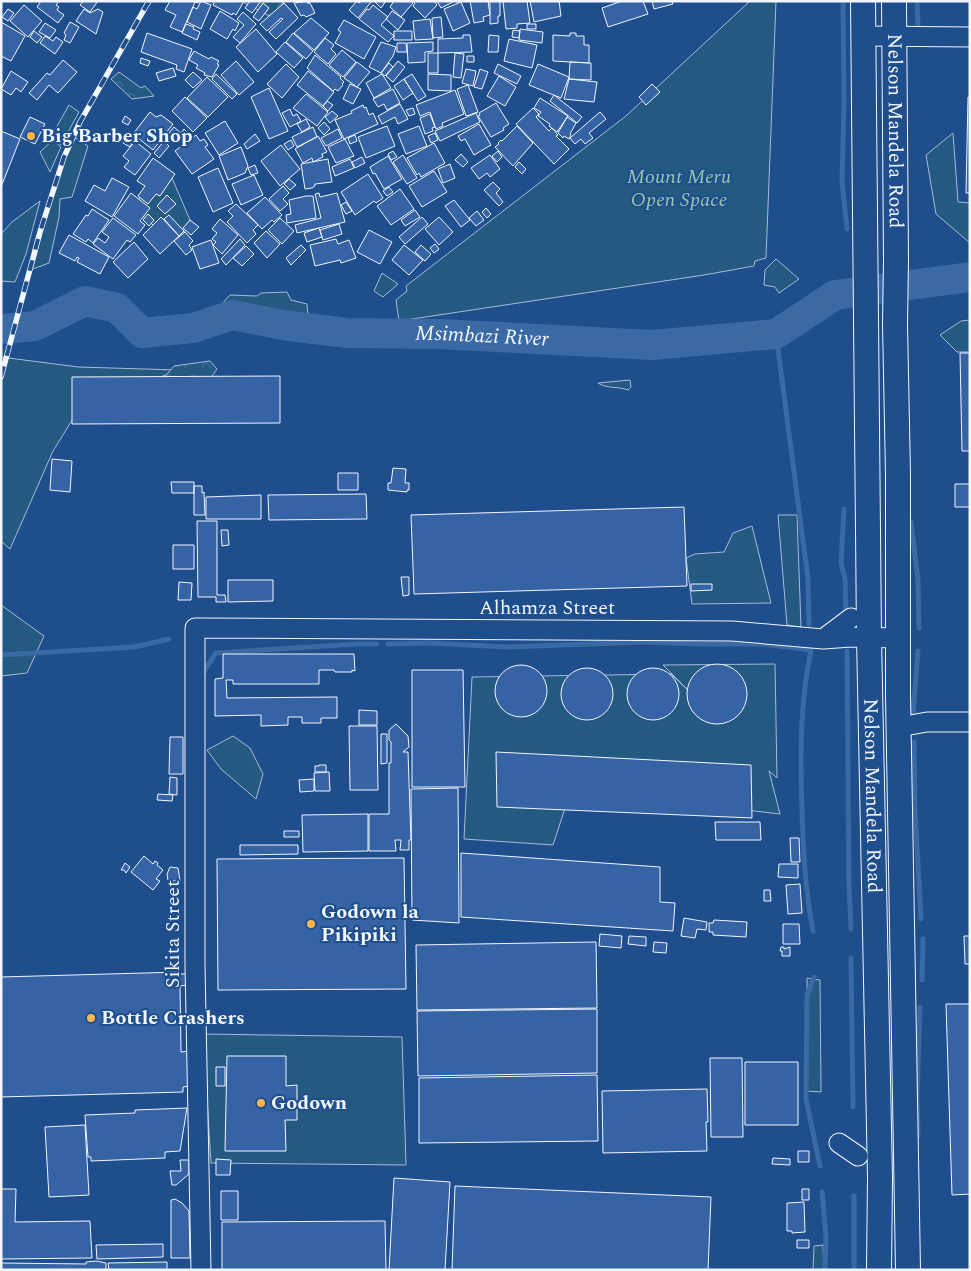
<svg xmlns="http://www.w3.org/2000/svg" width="971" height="1271" viewBox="0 0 971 1271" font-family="Spectral,serif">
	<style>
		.green { fill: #245a82; stroke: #a8bbd7 }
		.forest { fill: url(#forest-crowns); stroke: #a8bbd7 }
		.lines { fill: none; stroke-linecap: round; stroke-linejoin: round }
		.stream { stroke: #3b69a3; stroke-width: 5 }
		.river { stroke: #3b69a3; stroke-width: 30 }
		.building { fill: #3563a3; stroke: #f2f6ff }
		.minor-casing { stroke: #f2f6ff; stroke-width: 21 }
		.major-casing { stroke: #f2f6ff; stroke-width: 26 }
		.minor { stroke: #1f4e8c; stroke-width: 19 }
		.major { stroke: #1f4e8c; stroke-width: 24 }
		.rail-casing { stroke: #f2f6ff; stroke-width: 5.5 }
		.rail { stroke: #1f4e8c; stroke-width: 4; stroke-dasharray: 11; stroke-linecap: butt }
		.poi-dot { fill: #ffb74d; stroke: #1f4e8c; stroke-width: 2 }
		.labels { text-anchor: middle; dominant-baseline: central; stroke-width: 4; stroke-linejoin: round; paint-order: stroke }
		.street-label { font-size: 20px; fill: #f2f6ff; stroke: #1f4e8c }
		.poi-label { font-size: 20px; font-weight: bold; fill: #f2f6ff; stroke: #1f4e8c; text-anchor: start }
		.park-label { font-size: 20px; font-style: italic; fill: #97c8a6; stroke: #1f4e8c }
		.water-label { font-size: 21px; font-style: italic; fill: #f2f6ff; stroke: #1f4e8c }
	</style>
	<defs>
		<pattern id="forest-crowns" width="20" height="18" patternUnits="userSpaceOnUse" patternTransform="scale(1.25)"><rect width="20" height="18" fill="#245a82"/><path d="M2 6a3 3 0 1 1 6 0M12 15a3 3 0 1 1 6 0" fill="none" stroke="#447295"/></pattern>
	</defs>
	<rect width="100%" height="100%" fill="#1f4e8c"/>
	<path class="green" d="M750 1H776L766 258 755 261 754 266 704 275 399 321 396 300 407 291 406 286 626 116Z
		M69 105 79 112 61 145 52 135Z
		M953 133 958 202 970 203V243L936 214 926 155Z
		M74 137 88 146 72 197 60 199 59 217 49 263 30 270 33 267 58 170Z
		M53 140 61 147 50 172 40 152Z
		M172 178 193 227 170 239 129 205Z
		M40 201 26 254 15 282 1 281V234L12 222Z
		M776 259 799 279 779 293 775 287 764 285 765 270Z
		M382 273 398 284 383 297 374 291Z
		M287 292 291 300 307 304 308 316 221 305 230 295 257 296 261 293Z
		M970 320V352H957L940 335 961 321Z
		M1 357 78 367 178 370 79 409 53 451 10 549 1 541Z
		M630 380 631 387 628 390C617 386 607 389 598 383Z
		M778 515H797L801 627 787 625Z
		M752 526 771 603 692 604 686 558 695 554 724 552 733 533Z
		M1 605 44 636 27 673 1 676Z
		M775 664 777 778 769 771 780 814 571 790 553 845 464 839 472 677 671 674 692 694 663 665Z
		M233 736 250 748 263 774 256 799 221 769 207 750Z
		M807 978 820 980 821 1092 807 1091Z
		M203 1034 402 1037 406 1165 211 1163Z
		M823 1245 824 1270H813L814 1246Z"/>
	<path class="forest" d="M241 1H283L279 21Z
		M119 72 141 88 145 86 154 96 132 99 111 79Z
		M210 361 217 369 205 386 156 387 174 366Z"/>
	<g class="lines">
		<path class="stream" d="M843 1 844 102 842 182 847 229
			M917 1 918 25
			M776 334 808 579 809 625
			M844 509 841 563 845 579 846 616
			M911 522 918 580 919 628
			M388 644 430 643 506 647 644 642 698 644H763L811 650C800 703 800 756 802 810 803 851 805 891 813 931
			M847 651 849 885 851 929
			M1 655 134 647 169 639
			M203 677 204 671 216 653 358 644H377
			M913 713 918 651
			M914 742 915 810 921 919
			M851 958 853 1107
			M814 977 807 995 806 1099 820 1166
			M922 980 923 939
			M918 1136 917 1097 920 1007
			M822 1192 826 1237 825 1270
			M854 1270V1196"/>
		<path class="river" id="s1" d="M1 329 35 326 85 301 117 308 142 333 193 328 233 315 282 325 347 333 440 334 652 345 776 334 835 295 970 277"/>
	</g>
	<path class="building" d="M41 1H59L56 5 59 7 57 10 64 15 58 23 37 7Z
		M83 1H98L90 12 80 5Z
		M170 1H199L198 3 195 2 182 32 170 27 176 15 165 10Z
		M201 1 211 5 201 29 187 22 193 7 197 9Z
		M215 1H244L236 15 233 13 232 15 213 5Z
		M250 1H261L252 13 245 8Z
		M311 1 307 3H310L315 13 306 17 304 15 301 16 294 3Z
		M357 1 359 3 361 1H372L358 18 349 10Z
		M386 1 381 8 375 2V1Z
		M394 1H411L413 3 401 17 390 7Z
		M413 1H434L437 5 425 18 413 6 415 3Z
		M437 1H455L441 8Z
		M470 1H488L490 15 483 17 484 21 474 23Z
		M490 1H500V16H498V23L490 24Z
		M503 1H527L530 23 517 24V28L506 29Z
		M530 1H559L561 16 534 22Z
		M622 1H643L648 14 608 27 602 8Z
		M652 1H675L672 2 673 4 654 9Z
		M461 2 470 23 453 31 444 9Z
		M263 3 269 8 259 21 253 17Z
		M284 3 298 18 276 39 269 32 283 19 281 18 267 31 260 24Z
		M24 5 42 21 28 37 10 21Z
		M373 5 388 17 381 25 394 36 388 42 359 19 367 9 369 10Z
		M8 9 14 13 8 21 2 17Z
		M84 9 90 13 98 9 103 12 96 34 76 21Z
		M220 11 239 23 235 31 233 29 227 39 210 29Z
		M392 11 405 20 398 30 386 19Z
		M243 12 256 24 240 43 233 37 244 25 237 19Z
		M441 17 443 37 433 38 432 18Z
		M311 18 329 33 314 50 294 33Z
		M430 19 433 39 415 40 413 21Z
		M344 20 376 37 364 59 335 43 341 32 338 30Z
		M1 22 25 36 11 61 1 56Z
		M70 22 79 27 70 43 64 40 66 35 64 33Z
		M45 23 56 30 50 38 39 32Z
		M186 24 194 27 193 29 200 32 197 40 182 33Z
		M527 24H536V29H527Z
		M256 29 277 54 258 72 236 47Z
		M520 29 543 32 542 43 519 40Z
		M513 30 520 31 519 38 512 37Z
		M34 31 42 37 37 43 30 37Z
		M394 31H412V40H394Z
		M147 33 192 49 184 72 176 69 177 65 141 52Z
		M293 33 313 51 306 59 286 42Z
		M570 33H576V36H584V45H589V63L553 61V35L570 36Z
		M463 35H470L472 52 438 53V39L463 38Z
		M489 35 499 36 498 52H488Z
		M45 36 53 41 56 37 63 42 55 54 40 43Z
		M325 38 334 45 331 49 336 54 328 64 314 52Z
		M509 39 537 45 532 68 504 61Z
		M285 42 303 58 294 68 276 52Z
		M381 42 396 47 393 56 381 73 369 67Z
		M433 42V51L425 52V62L408 63 407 43Z
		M397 43H406L407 52H397Z
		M342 50 356 62 343 77 329 65Z
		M194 51 209 59 211 57 219 61 217 64 219 65 212 77 204 75 205 73 196 68 198 65 189 60Z
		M428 53H438V73H428Z
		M455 53 464 54 461 78 453 77Z
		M315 55 341 77 340 78 344 82 342 84 343 85 338 91 335 89 333 91 307 68Z
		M467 56H474V62H467Z
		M141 58 150 61 148 66 140 63Z
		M63 60 77 72 58 93 49 85 37 100 29 93 47 73 50 75Z
		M236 61 254 82 239 95 221 75Z
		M398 61 405 67 393 82 386 76Z
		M357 62 370 72 357 87 344 78Z
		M570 62 591 63V80L569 79Z
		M389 63 393 67 385 76 381 73Z
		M286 64 299 77 282 98 267 84Z
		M498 64 521 76 517 84 494 73Z
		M538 64 569 77 561 98 529 85Z
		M173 68 176 76 159 81 156 73Z
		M466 69 476 71 473 86 462 83Z
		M480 69 488 72 482 89 474 87Z
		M11 71 28 82 21 92 16 88 11 95 1 89Z
		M308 71 334 92 323 106 297 85Z
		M193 72 202 80 193 88 185 80Z
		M216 74 237 94 232 99 212 79Z
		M382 74 391 88 374 98 366 83Z
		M412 74 426 96 418 101 404 79Z
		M428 74 451 75V91L428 90Z
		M499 76 516 87 505 106 487 96Z
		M207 77 228 97 208 117 187 98Z
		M404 79 413 93 403 100 394 86Z
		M569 79 597 82 594 102 564 99Z
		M350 84 361 89 353 104 343 99Z
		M652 84 660 92 646 105 639 97Z
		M468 85 478 112 466 116 457 89Z
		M269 88 288 131 269 139 251 97Z
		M393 89 400 103 387 110 384 104 378 107 373 99Z
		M455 90 464 114 442 123 443 126 436 129 430 112 420 116 416 105Z
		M306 94 328 112 317 126 293 108Z
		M554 95 582 117 577 123 550 101Z
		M185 97 207 118 193 132 172 111Z
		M968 97H970V193H966Z
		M540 98 568 116 557 132 549 126 550 124 538 116 541 112 534 108Z
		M327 101 333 105 328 111 323 106Z
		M496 103 509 124 503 128 504 130 491 137 478 116 480 115 479 113Z
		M400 104 408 119 398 124 395 117 382 124 378 116Z
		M363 105 364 108 366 107 369 115 373 113 378 124 344 139 335 120 352 113 351 111Z
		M413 108 415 114 409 116 406 110Z
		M533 108 539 114 536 117 549 131 552 128 558 135 556 136 569 149 554 164 516 124Z
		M290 109 293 116 297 114 301 121 290 127 282 113Z
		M332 111 338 116 330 123 325 117Z
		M150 112 156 117 161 115 173 124 153 150 133 134Z
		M600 112 606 119 589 133 593 138 585 144 581 139 575 144 570 138Z
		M476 113 480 122 440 141 435 131Z
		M430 114 435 127 432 128 433 131 425 134 420 118Z
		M125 116 131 120 128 125 122 122Z
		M30 117 45 124 35 144 20 137Z
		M567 117 576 123 570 134 571 135 569 139 564 136 563 138 558 133Z
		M306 119 310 127 302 132 297 124Z
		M225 121 238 143 219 155 205 133Z
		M324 122 330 129 324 135 318 128Z
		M479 124 491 145 474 155 465 139 461 141 458 136Z
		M387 126 395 146 366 158 358 137Z
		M419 126 427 146 406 154 398 134Z
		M517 126 533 143 513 166 495 147 499 144 498 143 501 140 502 141Z
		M174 127 184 136 179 141 169 133Z
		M313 127 317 137 297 147 292 137Z
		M184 129 191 136 188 140 181 133Z
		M338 129 342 138 326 146 321 138Z
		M1 131 20 139 1 187Z
		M435 133 438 140 431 143 428 136Z
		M255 134 260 141 247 149 244 144Z
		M196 135 200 141 204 139 208 145 205 147 214 159 192 174 175 151Z
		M355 135 357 141 350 144 348 138Z
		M318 136 327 152 322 154 323 157 313 162 312 158 303 163 295 149Z
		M126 138 133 142 130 147 123 143Z
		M345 139 354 156 336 163 328 147Z
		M291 140 294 146 288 150 284 144Z
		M135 141 151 154 135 175 124 167 129 161 123 156Z
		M164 141 169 146 159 158 154 153Z
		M434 143 445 163 421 177 419 173 417 175 407 158Z
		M281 145 300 169 280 186 261 161Z
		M241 147 248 166 245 173 228 180 219 156Z
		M393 151 397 157 391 160 388 154Z
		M498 151 502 157 497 162 492 156Z
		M461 154 468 162 463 167 455 160Z
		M403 155 417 178 407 184 393 162Z
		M490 155 500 169 490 177 487 173 479 179 471 168Z
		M388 156 402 179 384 189 375 173 373 174 370 167Z
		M362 157 365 163 355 168 352 162Z
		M153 158 175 174 160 196 156 194 148 204 138 196 145 186 137 181Z
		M328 159 332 182 315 184V186L312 188 305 189 301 164Z
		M350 159 354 168 335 176 332 167Z
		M519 162 526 169 522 174 515 167Z
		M450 164 455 178 443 183 438 169Z
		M255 165 258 173 251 175 248 168Z
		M218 168 233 203 213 212 198 177Z
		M434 171 447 192 422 207 409 186Z
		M368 174 383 198 376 203 374 201 355 215 341 192Z
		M254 175 263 195 241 205 232 184Z
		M112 178 129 187 112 217 85 201 94 185 105 191Z
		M289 179 296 185 290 190 284 184Z
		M493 182 500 189 496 193 503 202 499 206 484 190Z
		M283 186 289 193 283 199 288 204 280 211 269 199Z
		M389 187 393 192 387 196 383 191Z
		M400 189 414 209 391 225 377 206Z
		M131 193 150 208 140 221 145 225 138 234 114 216Z
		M319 193 320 197 337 193 345 222 297 233 295 225 321 218 315 194Z
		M167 195 176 204 165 214 157 206Z
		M306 196H313L316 218 287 223 286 215 291 214 289 200Z
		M265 197 282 215 274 222 272 220 262 229 247 213Z
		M454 200 470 220 461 227 445 206Z
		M346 202 352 211 346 214 341 205Z
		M236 204 258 225 253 230 256 234 247 243 227 222 233 216 228 211Z
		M486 208 491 214 487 218 482 212Z
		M92 209 109 220 93 243 88 239 86 242 73 234 86 215 88 216Z
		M415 210 420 217 405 226 401 220Z
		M477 211 484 220 476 226 469 218Z
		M148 214 154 220 149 226 143 220Z
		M169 215 184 231 179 236 164 219Z
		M161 217 179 236 160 254 143 235Z
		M422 217 428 224 405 244 399 237Z
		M439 217 453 232 439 245 425 229Z
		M113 218 136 235 130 242 127 240 113 259 93 244 98 238 105 243 109 237 102 232Z
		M280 218 294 231 282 244 268 230Z
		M220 219 238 235 222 254 213 245 216 242 212 239 217 233 212 229Z
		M190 220 199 227 191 235 183 228Z
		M339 224 342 234 323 240 320 230Z
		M319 228 322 237 307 242 304 233Z
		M369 230 392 242 380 264 357 252Z
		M266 231 280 244 267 258 254 243Z
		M185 232 193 241 189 245 192 250 186 255 174 241Z
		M69 235 109 257 100 274 77 262 79 258 77 257 75 261 59 253Z
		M240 239 245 245 226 265 221 259Z
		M336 239 338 244 349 240 356 258 341 263 340 260 315 266 310 245Z
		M211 240 219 263 200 269 192 247Z
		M134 242 148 259 128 278 113 262Z
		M435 244 439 249 434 253 430 248Z
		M301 245 306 250 291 265 286 258Z
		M404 245 423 260 409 275 392 260Z
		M421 245 431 254 425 261 415 252Z
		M246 246 254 254 242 266 233 258Z
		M960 353H970V451H962Z
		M280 376V423L72 424V377Z
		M52 459 72 461 70 492 50 490Z
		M393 468 406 469 405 483H409V490H407V492L388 490V483H391Z
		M338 473H358V490H338Z
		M171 482H194V493H172Z
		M955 484H970V507H955Z
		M194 486H202V493L204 492 205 515H194Z
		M366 494 367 519 269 520 268 495Z
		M261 495V519H206V497Z
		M684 507 687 586 414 594 411 515Z
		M197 521H217V595H225L226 602H216V597H198Z
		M221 530H228L229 545 222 546Z
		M173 545H194V569H173Z
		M401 577H409V595L403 596Z
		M228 580H273V601L228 602Z
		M179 582 192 583 191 600H178Z
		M691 584H712V590L691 591Z
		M223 654H354L355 671 352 670V672H335L334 670H319V684H233V680H226L227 698 337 697V718H321V723H302V717H288V725L261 726V715L215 716V679L223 678Z
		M687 694a30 30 0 1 1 60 0a30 30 0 1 1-60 0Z
		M495 691a26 26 0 1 1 52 0a26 26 0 1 1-52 0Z
		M561 694a26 26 0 1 1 52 0a26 26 0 1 1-52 0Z
		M627 694a26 26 0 1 1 52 0a26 26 0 1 1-52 0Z
		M412 670H463L465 787H412Z
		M359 710 377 711V725H359Z
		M396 724 408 736 409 747 403 752H408L411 840H409V850H400L401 840H395L396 851H369V814H389V763H391V742L389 740V730Z
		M349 726H377L378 790H350Z
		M381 734H387V763L381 764Z
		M170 737H183V774H169Z
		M496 752 751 765 752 818 497 807Z
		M319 765H326V772H315V766H319Z
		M329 772 330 791H315L314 773Z
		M170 777 177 778V795L169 794Z
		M314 779V791L300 792 299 780Z
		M458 788 459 923 412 920 411 789Z
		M158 794 173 795 172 801 157 800Z
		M368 814V851L303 852 302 815Z
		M715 822H760L761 840H716Z
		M284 831H299V837H284Z
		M790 838H799L800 862H791Z
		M240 845H298V854L240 855Z
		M461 853 660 867V902L675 903 673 931 461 917Z
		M144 856 153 864 155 861 158 863 157 865 163 870 156 879 160 881 153 890 131 872Z
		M404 858 406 989 218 990 217 859Z
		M125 863 130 867 126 873 124 870H121Z
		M779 864H798V878L778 877Z
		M170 867 178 868 180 881H170L168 880 167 874Z
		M800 884 802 913 788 914 786 885Z
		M764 890H770L771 901H764Z
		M684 918 707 922 706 930 697 929 695 938 681 936Z
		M714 920 747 922 746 937 713 935V932H709V923H713Z
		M783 924H799L800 944H783Z
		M600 934 622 936 621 948 599 946Z
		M629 936 646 937V946L628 944Z
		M964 936H970V964H965Z
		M596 942 597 1008 417 1010 416 945Z
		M654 942 667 943 666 953 653 952Z
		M781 947H784V949L790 947V956H782V951H780Z
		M180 972V974H187V985L180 986 181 1052 189 1051V1086L183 1087V1092L1 1097V977Z
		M946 1004H970V1194L952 1195Z
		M597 1009V1073L418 1076 417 1011Z
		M227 1056H286V1086L297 1085V1120H285L286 1151H225Z
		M710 1058H742L743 1137H711Z
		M745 1062H798V1125H745Z
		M216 1067H225V1086H216Z
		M597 1075 598 1141 419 1143V1078Z
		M707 1089 708 1122H706L707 1151 603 1153 602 1091Z
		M187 1108 180 1151 165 1152V1158L91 1161V1157H88L85 1115 135 1113V1110Z
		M85 1125 89 1195 49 1197 45 1127Z
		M798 1151H809V1162H798Z
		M773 1158 790 1159V1165L772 1164Z
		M216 1159 231 1160 230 1175H216Z
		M180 1160H189V1174L176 1185H172L170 1171H181Z
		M394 1178 450 1182 445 1270H389Z
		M455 1186 711 1197 708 1270H452Z
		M1 1189H16L15 1222 90 1221 92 1258 1 1259Z
		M802 1189H809V1200H802Z
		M221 1191H238V1220H221Z
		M175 1199 182 1203 189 1211 190 1258H171V1200Z
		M804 1202 805 1232 792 1233V1231H787V1203Z
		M385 1221 386 1270H222V1222Z
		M797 1240H809V1248H797Z
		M163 1244V1257L97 1259 96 1245Z
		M96 1261 106 1263V1270H1V1263L86 1264V1262Z
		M167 1262V1270H109L108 1263Z"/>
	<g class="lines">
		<g class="minor-casing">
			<path id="minor" d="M863 36 970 37
				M823 639 851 618
				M899 727 927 722H970
				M839 1143 858 1156
				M201 1270 195 965V628L732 631 823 639 851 637 898 638"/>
		</g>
		<g class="major-casing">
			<g id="major">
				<path id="s2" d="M863 1 869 637 880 1177 879 1270"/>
				<path id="s3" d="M894 1 896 260 895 324 898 475V695L908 1270"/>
			</g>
		</g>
		<use href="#minor" class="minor"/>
		<use href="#major" class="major"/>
		<g class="rail-casing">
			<path id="rail" d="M1 377 40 232 64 157 80 122 149 1"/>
		</g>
		<use href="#rail" class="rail"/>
	</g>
	<g class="poi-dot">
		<circle cx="31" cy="136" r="5"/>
		<circle cx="311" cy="924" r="5"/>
		<circle cx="91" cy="1018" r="5"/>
		<circle cx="261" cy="1103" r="5"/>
	</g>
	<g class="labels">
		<g class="street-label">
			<text stroke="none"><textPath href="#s3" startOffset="130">Nelson Mandela Road</textPath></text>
			<text x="547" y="608">Alhamza Street</text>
			<text stroke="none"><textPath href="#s2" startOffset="795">Nelson Mandela Road</textPath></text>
			<text transform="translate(173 934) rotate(-90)">Sikita Street</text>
		</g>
		<g class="poi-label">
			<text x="41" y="136">Big Barber Shop</text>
			<text x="321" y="912">Godown la<tspan x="321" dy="23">Pikipiki</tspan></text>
			<text x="101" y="1018">Bottle Crashers</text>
			<text x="271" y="1103">Godown</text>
		</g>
		<g class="park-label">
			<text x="679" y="177">Mount Meru<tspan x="679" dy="23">Open Space</tspan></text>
		</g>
		<g class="water-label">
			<text stroke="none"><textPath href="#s1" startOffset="502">Msimbazi River</textPath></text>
		</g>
	</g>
	<rect width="971" height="1271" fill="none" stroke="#f2f6ff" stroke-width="5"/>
</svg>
